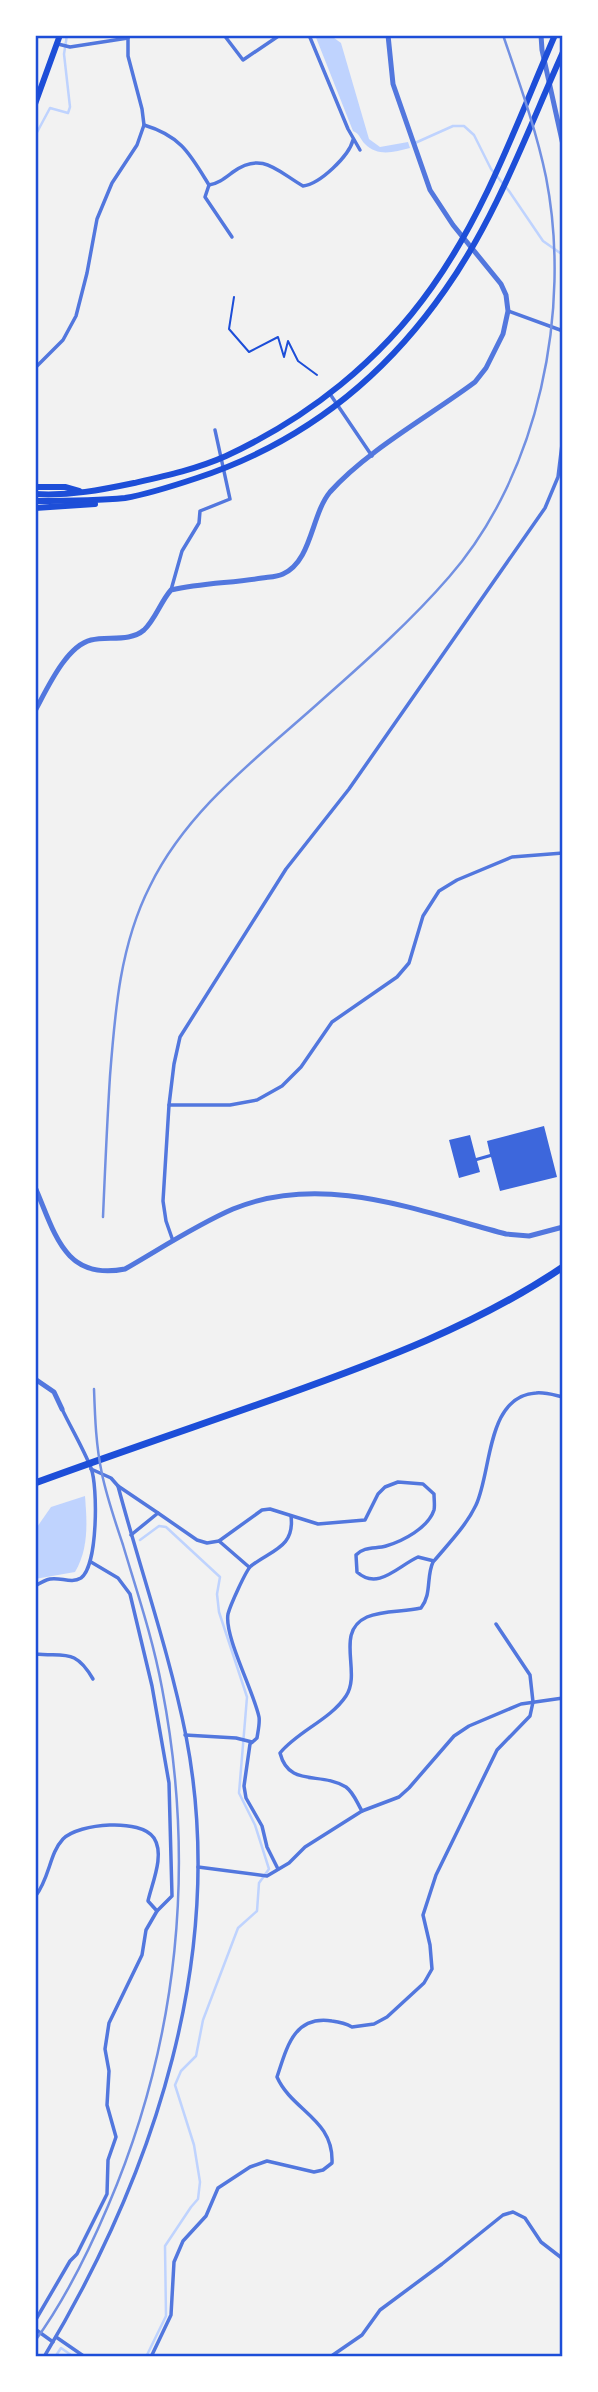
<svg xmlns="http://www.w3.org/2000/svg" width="598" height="2392" viewBox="0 0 598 2392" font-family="'Asap Condensed',sans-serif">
<rect width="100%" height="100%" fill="#f2f2f2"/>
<g fill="#bfd3fe">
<path d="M315 35H330L341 43 369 139 380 147 408 142 410 148C394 152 378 157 365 144 360 139 360 134 353 131Z"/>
<path d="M85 1496C87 1522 89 1548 75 1572L35 1579V1530L51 1507Z"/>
</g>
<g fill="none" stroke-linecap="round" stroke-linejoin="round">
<g stroke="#bfd3fe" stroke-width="2.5">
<path d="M35 136 50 108 68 113 70 107 64 54 67 35"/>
<path d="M415 143 453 126H464L474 135 491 169 509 191 543 241 563 255"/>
<path d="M140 1540 159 1526 166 1527 220 1577 217 1594 219 1612 247 1697 239 1793 255 1825 269 1869 259 1883 257 1911 238 1928 203 2020 196 2056 181 2071 175 2085 194 2145 200 2182 198 2199 191 2207 165 2246 166 2316 146 2357"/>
<path d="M55 2357 61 2348 74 2357"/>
</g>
</g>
<path fill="#3d67dc" d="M544 1126 557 1177 500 1191 491 1157 477 1161 480 1172 459 1178 449 1140 470 1135 476 1158 490 1154 487 1141Z"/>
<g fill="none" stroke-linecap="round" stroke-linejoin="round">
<path stroke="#1d4ed8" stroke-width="2" d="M234 297 229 329 249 352 278 337 284 357 288 341 298 361 317 375"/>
<g stroke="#5277de" stroke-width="3.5">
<path d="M224 35 243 60 280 35"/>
<path d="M309 35 348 129 360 150"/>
<path d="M58 44 70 47 128 38"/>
<path d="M144 125C181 136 190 154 209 185L205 197 232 237"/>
<path d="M209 185C218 184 225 178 233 172 262 151 277 171 303 186 320 184 349 156 353 140"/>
<path d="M508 311 563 331"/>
<path d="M35 368 63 340 76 316 87 273 97 219 112 183 137 145 144 125 142 109 128 56V35"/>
<path d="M330 394 372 456"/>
<path d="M171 590 182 551 199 523 200 511 230 499 215 430"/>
<path d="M169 1105H230L257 1100 282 1086 301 1067 332 1022 397 977 409 963 423 916 439 891 457 880 512 857 563 853"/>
<path d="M173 1241 166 1221 163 1201 169 1105 174 1064 180 1037 286 869 349 789 545 508 558 477 563 436"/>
<path d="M91 1469 111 1478 118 1486 158 1513 197 1540 207 1543 219 1541 262 1510 270 1509 318 1524 365 1520 378 1494 385 1487 398 1482 423 1484 434 1494C434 1499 435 1506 434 1510 428 1528 403 1541 386 1546 376 1549 364 1546 356 1555L357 1572C378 1591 398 1566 418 1557L434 1561C449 1543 466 1526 476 1505 492 1471 486 1396 536 1393 545 1392 554 1395 563 1397"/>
<path d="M131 1535 158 1513"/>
<path d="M219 1541 249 1567"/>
<path d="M35 1586C40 1583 45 1580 50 1579 61 1577 71 1584 81 1578 98 1566 98 1486 91 1468 83 1448 71 1428 62 1409"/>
<path d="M35 1654C65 1657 75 1648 93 1679"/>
<path d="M185 1735 236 1738 252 1742"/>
<path d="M362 1811C357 1803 354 1793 346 1787 320 1771 289 1788 280 1753 298 1731 330 1720 346 1696 362 1672 334 1632 367 1617 383 1610 404 1612 421 1608 432 1594 426 1577 433 1562"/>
<path d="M198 1867 267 1876 289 1863 305 1847 362 1811 399 1797 409 1788 454 1736 469 1726 521 1704 563 1698"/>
<path d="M278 1869 267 1847 262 1826 246 1798 244 1786 250 1744 257 1738C258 1731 260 1723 259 1717 254 1692 224 1636 228 1614 230 1606 246 1570 251 1566 272 1550 295 1547 291 1516"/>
<path d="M35 1897C50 1878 49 1854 63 1839 79 1823 141 1818 154 1838 165 1855 152 1883 148 1901L157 1911"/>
<path d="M35 2321 70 2261 77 2254 107 2194 108 2160 116 2137 107 2105 109 2071 105 2049 109 2023 142 1955 146 1930 157 1911 172 1896 169 1783 152 1686 130 1594 118 1578 91 1562"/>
<path d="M35 2329 53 2342"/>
<path d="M56 2337 85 2357"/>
<path d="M44 2357C155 2172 228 1953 186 1736 169 1651 140 1569 118 1486"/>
<path d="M151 2357 171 2315 174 2262 183 2241 206 2216 218 2188 250 2167 267 2161 314 2172 323 2170 332 2163C334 2119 292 2111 277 2077 287 2047 294 2015 332 2021 340 2022 345 2023 352 2027L374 2024 387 2017 424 1983 432 1969 430 1945 423 1915 436 1875 497 1750 530 1716 533 1702 530 1675 496 1624"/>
<path d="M330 2357 362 2335 380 2310 442 2264 503 2215 513 2212 525 2218 541 2242 563 2259"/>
</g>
<g stroke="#5277de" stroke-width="5">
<path d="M541 35 542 50 563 145"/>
<path d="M35 711C47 689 66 646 91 640 108 636 130 642 144 630 155 620 161 601 171 590 201 583 232 583 262 578 268 577 277 577 283 574 312 561 311 515 330 492 366 451 431 415 475 382L486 368 503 334 508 311 506 295 501 284 453 225 430 190 393 84 388 35"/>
<path d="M35 1187C55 1233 64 1281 125 1269 160 1249 196 1225 233 1209 323 1172 418 1211 506 1234L529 1236 563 1227"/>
<path d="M35 1379 54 1392 62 1409"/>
</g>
<path stroke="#1d4ed8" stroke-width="6" d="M35 104 60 35"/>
<g stroke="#1d4ed8" stroke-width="6">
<path d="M35 487H65L79 491"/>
<path d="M35 494C70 496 101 490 134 483 165 476 197 469 226 456 308 418 380 361 432 287 486 211 518 120 555 35"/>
<path d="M35 501C65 501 95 501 125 498 149 494 173 486 197 478 300 444 383 379 445 290 496 218 527 132 563 52"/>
<path d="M35 508 95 504"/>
</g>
<path stroke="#1d4ed8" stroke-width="7" d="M35 1483C117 1453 200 1425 282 1396 380 1361 477 1325 563 1267"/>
<g stroke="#7290e2" stroke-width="2.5">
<path d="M103 1217C105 1170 107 1123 110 1076 115 1011 120 945 150 886 188 808 260 756 323 699 366 661 411 621 449 577 539 474 572 310 546 177 536 129 519 82 503 35"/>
<path d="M35 2341C65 2300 88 2253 108 2206 179 2040 196 1864 162 1688 153 1639 137 1592 123 1545 115 1521 107 1498 102 1474 96 1446 95 1418 94 1389"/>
</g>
</g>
<rect width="598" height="2392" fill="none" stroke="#ffffff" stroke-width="74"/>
<rect x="37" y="37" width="524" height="2318" fill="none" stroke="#1d4ed8" stroke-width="2.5"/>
</svg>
